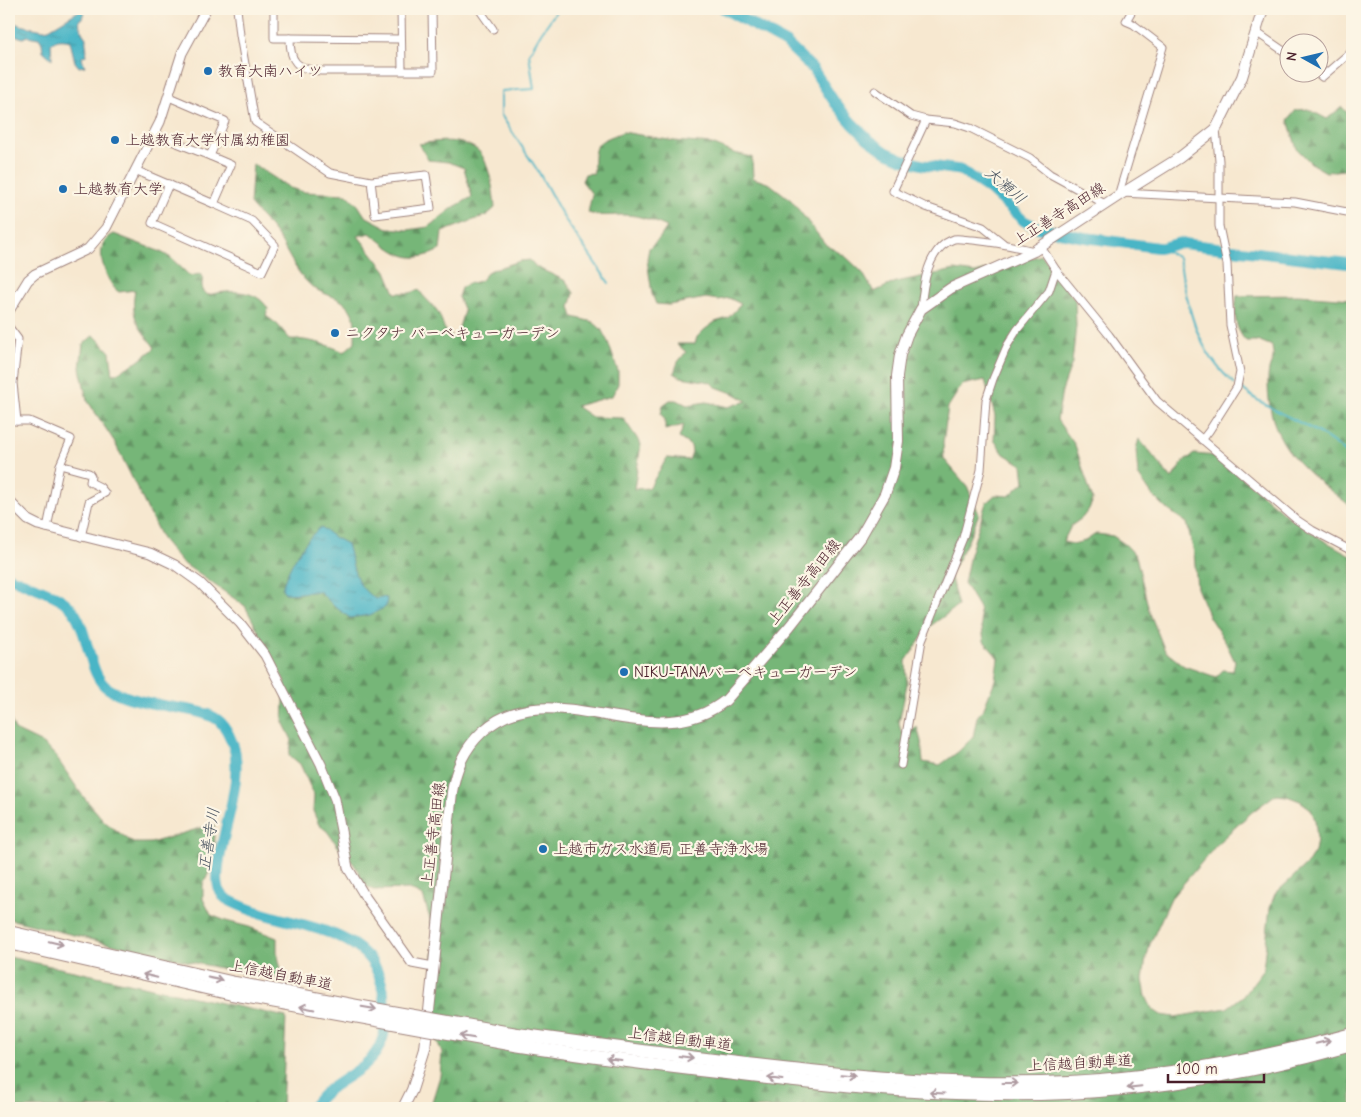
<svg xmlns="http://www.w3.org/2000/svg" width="1361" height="1117" viewBox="0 0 1361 1117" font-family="'Comic Neue','Klee One',sans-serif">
<defs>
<pattern id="forest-firs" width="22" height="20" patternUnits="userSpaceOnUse" patternTransform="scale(1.25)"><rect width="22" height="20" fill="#76b678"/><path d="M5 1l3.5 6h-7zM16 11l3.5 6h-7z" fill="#639363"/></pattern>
<pattern id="water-ripples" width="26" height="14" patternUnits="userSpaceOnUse" patternTransform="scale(1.25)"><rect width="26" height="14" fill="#4ab5c6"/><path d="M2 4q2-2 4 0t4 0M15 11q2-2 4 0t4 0" fill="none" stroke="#4093a1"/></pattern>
</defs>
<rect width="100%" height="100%" fill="#fcf5e5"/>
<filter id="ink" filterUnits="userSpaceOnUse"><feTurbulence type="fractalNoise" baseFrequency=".02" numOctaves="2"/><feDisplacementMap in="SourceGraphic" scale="10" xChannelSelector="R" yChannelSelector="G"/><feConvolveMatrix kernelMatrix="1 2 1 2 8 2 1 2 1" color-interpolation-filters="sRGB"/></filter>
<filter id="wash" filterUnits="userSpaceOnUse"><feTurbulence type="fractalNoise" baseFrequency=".0096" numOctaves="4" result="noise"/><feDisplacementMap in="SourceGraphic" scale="20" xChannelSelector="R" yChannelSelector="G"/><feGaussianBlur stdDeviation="1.12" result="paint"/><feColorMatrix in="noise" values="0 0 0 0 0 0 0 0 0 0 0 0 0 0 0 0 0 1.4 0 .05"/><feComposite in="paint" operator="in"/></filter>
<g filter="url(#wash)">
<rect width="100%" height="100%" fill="#f7e8d0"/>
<g fill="url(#forest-firs)" stroke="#606a52" fill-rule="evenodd">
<path d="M1342 107 1352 118V169L1326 172 1312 164 1297 149 1288 120 1296 110 1308 109 1327 119Z"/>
<path d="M623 132 674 141 712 144 734 153 752 157 753 178 770 184 791 200 826 245 845 256 862 272 874 292 896 282 955 270 975 273 1042 255 1075 300 1076 326 1072 363 1062 391 1057 420 1075 445 1093 500 1089 509 1082 518 1071 526 1063 542 1073 544 1085 541 1096 534 1113 536 1126 545 1136 556 1149 611 1165 651 1184 666 1216 677 1223 670 1233 671 1235 662 1226 643 1209 617 1197 588 1194 553 1187 523 1164 507 1153 496 1138 475 1136 449 1139 439 1172 479 1182 463 1194 454 1217 456 1285 514 1323 540 1352 556V1108H430L440 1076 442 1052 431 1028 434 932 423 896 409 889 374 890 362 884 359 872 353 863 339 848 327 831 319 825 313 811 314 795 300 764 289 755 292 740 283 722 285 682 245 606 180 561 162 539 114 441 87 400 80 368 83 344 94 335 110 352 113 375 137 362 155 348C151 342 147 338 143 332 133 319 132 305 135 290L119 292C109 286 99 261 102 249 103 241 108 237 114 234L161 252 171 258 190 276 200 274 203 278 202 283V291L208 295C228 290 257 288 268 309L266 316 277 324 290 339C308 339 327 344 344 352L355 342C355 330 357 319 349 308 340 295 322 296 310 285 296 272 288 253 278 237 270 226 259 215 250 204L253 164 290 188 304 192 347 194 358 205 365 216 388 228 408 230 428 227 454 207 472 197 464 168 448 162 428 160 419 144C438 141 459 138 476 149 489 157 494 194 495 208L487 215 442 232 440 250C408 266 396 253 370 233L358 236 386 271 395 293H410L419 290C424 298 430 302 436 309 444 320 441 333 456 338L464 311 458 297 461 288 467 284 480 281 489 271 520 261 530 260 536 267 566 281 574 293 570 307 573 317 593 322 601 329 608 342 618 371V384L612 396 576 406 592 417 623 418 641 444 634 489 649 488 667 458 689 460 692 452 691 446 679 438 684 425 665 430V420L661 414 663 405 670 400H677L687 405 707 402 728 407 747 401 735 394 716 387 710 382 681 377 674 373 678 362 686 352 677 344H695L697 337 704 330 715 322 728 318 741 304 729 298 718 300 706 298 669 305 656 304 652 294 647 259 649 248 659 239 667 227C653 221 640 215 624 215 611 215 602 217 588 213L592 194 582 181 585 174 594 173C593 142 595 143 623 132ZM985 380 995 416 994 440 1004 454 1022 465 1024 482 1009 496 995 495 986 503 970 554 964 583 979 608 984 641 998 658 995 680 984 708 977 717 973 737 958 752 940 765 923 762 921 741 917 727 901 732 899 723 907 684 906 661 929 627 958 606 950 574 968 541 979 514 967 486 944 459 943 443 948 407 962 385ZM1275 795 1287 796 1300 801 1311 809 1315 820 1317 839 1315 852 1307 864 1275 894 1270 907 1263 970 1243 996 1227 1008 1175 1017 1161 1015 1152 1009 1146 996 1143 980 1145 964 1150 944 1171 898 1220 841 1252 812Z"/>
<path d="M1298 295 1352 299V507C1306 472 1268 447 1268 383 1268 378 1268 370 1271 364 1272 361 1273 361 1273 358 1274 354 1272 350 1272 346L1260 341H1246C1234 328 1234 313 1237 296Z"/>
<path d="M9 716 15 730 40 742 54 754 82 795 105 822 133 843H151L214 824 215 846 211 868 203 885V899L211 915 226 921 249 927 277 938V952L283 978H268L138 951 9 919Z"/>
<path d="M9 957 286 1017 282 1108H9Z"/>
</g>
<g fill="url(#water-ripples)" stroke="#4a6a78">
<path d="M82 9H85L82 18 80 19C78 26 82 33 86 38 85 44 88 48 86 55L82 57 83 62 85 66 79 67 75 62 70 41C63 39 56 39 51 44L52 59 43 51 42 43 39 38 27 36 23 38 17 36 9 39V21L20 25 43 30 49 29Z"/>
<path d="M321 527 334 537 347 544C354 566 354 587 376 599L381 597 387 598 386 607 370 615 350 618 334 606 320 592C308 591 297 595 285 593L282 589C287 569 305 539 321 527Z"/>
</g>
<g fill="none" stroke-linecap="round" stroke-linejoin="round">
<g stroke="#4ab5c6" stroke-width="2">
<path d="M558 9 541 33 529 54 534 89 501 91V115L538 171 564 218 609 283"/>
<path d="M1161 248 1179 258C1188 306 1195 351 1235 384"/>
<path d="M1239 386C1246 392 1253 398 1261 402 1292 421 1326 431 1352 459"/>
</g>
<g stroke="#4ab5c6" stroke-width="11">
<path d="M724 9 786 43 813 69 835 103 852 123 868 139 886 152 902 159 923 165 960 170 989 189 1024 221 1039 228 1082 237 1161 248 1179 243 1352 264"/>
<path d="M9 577C27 585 57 593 70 607 90 628 87 677 109 689 129 701 161 705 184 709 195 711 209 713 218 720 226 726 233 742 235 752 237 766 236 782 233 796 230 817 211 875 220 891 224 900 231 901 239 905 292 930 382 923 384 1002 385 1020 387 1033 378 1049 368 1068 341 1079 325 1093 320 1097 316 1103 312 1108"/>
</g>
</g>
</g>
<g filter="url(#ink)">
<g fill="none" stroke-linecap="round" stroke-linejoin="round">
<g stroke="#a0847e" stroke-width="9">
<g id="minor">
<path d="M237 9 240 35 255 122 330 173 371 181 426 175 431 208 375 215 371 181"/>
<path d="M274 9V38H290C290 62 296 69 321 71H433L432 9"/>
<path d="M401 9 402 70"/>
<path d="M479 9 493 29"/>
<path d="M1256 32 1288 54"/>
<path d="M290 38 401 39"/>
<path d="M1316 72 1322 77 1352 51"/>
<path d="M875 91 911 116 926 120 955 123 970 128 1030 158 1050 174 1105 204"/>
<path d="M926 120 893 191 926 207 983 227 1003 243"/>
<path d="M154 134 210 156"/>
<path d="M135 170 214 204"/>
<path d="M169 184 152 223 262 272 275 245 252 221 214 204 231 165 210 156 225 121 169 97"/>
<path d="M1122 193 1295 202 1352 213"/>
<path d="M1118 196 1163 47 1133 24 1126 21 1133 9"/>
<path d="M1041 247 1056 270 1109 335 1157 401 1297 520 1312 530 1352 551"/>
<path d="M921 309C923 286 927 248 954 239 959 238 967 240 973 240 994 242 1014 246 1034 251"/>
<path d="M9 327 18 339 13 383 17 421"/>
<path d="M9 421H29L71 439 60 465 47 528"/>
<path d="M1202 440 1209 431 1237 387 1240 372 1230 325 1227 264 1219 226V161L1216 129"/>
<path d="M60 465 89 473 91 476 90 482 100 487 105 493 89 502 81 537"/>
<path d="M901 765 922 640 963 538 981 470 986 400 993 379 1007 346 1017 330 1049 291 1056 270"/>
</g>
</g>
<g stroke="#a0847e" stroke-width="11">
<g id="tertiary">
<path d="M9 311 28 280 35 274 88 249 106 228 160 122 182 53 206 9"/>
<path d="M9 501 28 520 38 525 150 553 175 565 200 583 240 623 265 655 321 764 335 799 348 868 366 898 412 963 433 967"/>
</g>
</g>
<g stroke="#a0847e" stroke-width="12">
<path id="secondary" d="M403 1108 412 1090 425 1049 452 792C456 768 464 749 482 732 551 668 652 760 726 700L790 626 861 536 885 494 894 468 898 441 897 376 900 355 907 335 921 309 951 288 1034 251 1118 196 1179 158 1216 129 1242 77 1263 9"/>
</g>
<g stroke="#a0847e" stroke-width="14">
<g id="motorway">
<path d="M9 932 235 983"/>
<path d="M9 943 232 994"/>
<path d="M517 1034C597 1045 676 1056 756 1065 860 1077 964 1087 1069 1082 1165 1077 1260 1059 1352 1034"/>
<path d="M515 1045C585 1056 655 1065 726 1073 839 1087 954 1098 1068 1093 1164 1088 1260 1071 1352 1045"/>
</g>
</g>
<use href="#minor" stroke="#fff" stroke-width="7"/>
<use href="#tertiary" stroke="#fff" stroke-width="9"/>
<use href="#secondary" stroke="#fff" stroke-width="10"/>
<use href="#motorway" stroke="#fff" stroke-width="12"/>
<g stroke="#a0847e" stroke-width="14" stroke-linecap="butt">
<g id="motorway-bridge">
<path d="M235 983 357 1006 517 1034"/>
<path d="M232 994 515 1045"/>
</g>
</g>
<use href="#motorway-bridge" stroke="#fff" stroke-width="12"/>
</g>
<defs><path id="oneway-shaft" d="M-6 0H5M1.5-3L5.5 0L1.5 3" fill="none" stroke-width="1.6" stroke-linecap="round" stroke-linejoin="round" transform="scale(1.25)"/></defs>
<g stroke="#ae9aa0">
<use href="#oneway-shaft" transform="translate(56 943) rotate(13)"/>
<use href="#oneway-shaft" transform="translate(150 976) rotate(-167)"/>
<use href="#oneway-shaft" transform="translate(215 979) rotate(12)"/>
<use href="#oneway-shaft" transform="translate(307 1008) rotate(-169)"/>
<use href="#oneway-shaft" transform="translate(369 1008) rotate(10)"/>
<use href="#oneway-shaft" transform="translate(467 1037) rotate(-170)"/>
<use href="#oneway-shaft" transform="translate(1323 1042) rotate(-14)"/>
<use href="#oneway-shaft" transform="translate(686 1057) rotate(7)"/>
<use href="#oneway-shaft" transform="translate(614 1060) rotate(-173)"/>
<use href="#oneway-shaft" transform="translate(848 1075) rotate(5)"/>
<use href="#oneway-shaft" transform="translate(775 1079) rotate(-173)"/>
<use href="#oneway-shaft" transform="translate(1010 1083)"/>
<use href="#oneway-shaft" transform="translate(1134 1087) rotate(174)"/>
<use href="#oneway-shaft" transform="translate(937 1093) rotate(-177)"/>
</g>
</g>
<g fill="#1f6fb2" stroke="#fcf5e5" stroke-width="2">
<circle cx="208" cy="71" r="5"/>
<circle cx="115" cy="140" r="5"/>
<circle cx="63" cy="189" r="5"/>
<circle cx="335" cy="333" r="5"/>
<circle cx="624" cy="672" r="5"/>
<circle cx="543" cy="849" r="5"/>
</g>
<g text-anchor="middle" stroke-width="4.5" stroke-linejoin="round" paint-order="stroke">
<g font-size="15" fill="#4a1f2b" stroke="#fcf5e5" text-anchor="start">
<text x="218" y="76">教育大南ハイツ</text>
<text x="125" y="145">上越教育大学付属幼稚園</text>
<text x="73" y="194">上越教育大学</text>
<text x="345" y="338">ニクタナ バーベキューガーデン</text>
<text x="634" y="677">NIKU-TANAバーベキューガーデン</text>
<text x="553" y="854">上越市ガス水道局 正善寺浄水場</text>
</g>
<g font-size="15" fill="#4a1f2b" stroke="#fcf5e5">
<text transform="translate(1059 214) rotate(-32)" y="5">上正善寺高田線</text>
<text transform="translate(804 582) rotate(-51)" y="5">上正善寺高田線</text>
<text transform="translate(433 834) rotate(-83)" y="5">上正善寺高田線</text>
<text transform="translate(281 975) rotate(11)" y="5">上信越自動車道</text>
<text transform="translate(680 1039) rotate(7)" y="5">上信越自動車道</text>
<text transform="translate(1080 1063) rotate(-3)" y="5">上信越自動車道</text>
</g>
<g font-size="16" font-style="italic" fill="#4a5461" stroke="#fcf5e5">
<text transform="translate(1006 185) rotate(41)" y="6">大瀬川</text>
<text transform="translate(208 839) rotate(-81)" y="6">正善寺川</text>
</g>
</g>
<rect width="1361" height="1117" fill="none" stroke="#fcf5e5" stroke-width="30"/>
<g transform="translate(1304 58) rotate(278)"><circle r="24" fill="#fcf5e5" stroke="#b59f9b"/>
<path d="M0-4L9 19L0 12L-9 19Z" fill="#1f6fb2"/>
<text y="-8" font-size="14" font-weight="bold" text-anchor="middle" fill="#4a1f2b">N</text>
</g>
<path d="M1168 1074v8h96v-8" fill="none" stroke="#4a1f2b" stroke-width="2.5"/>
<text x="1176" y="1074" font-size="15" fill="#4a1f2b" stroke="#fcf5e5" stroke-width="4" paint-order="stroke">100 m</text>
</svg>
